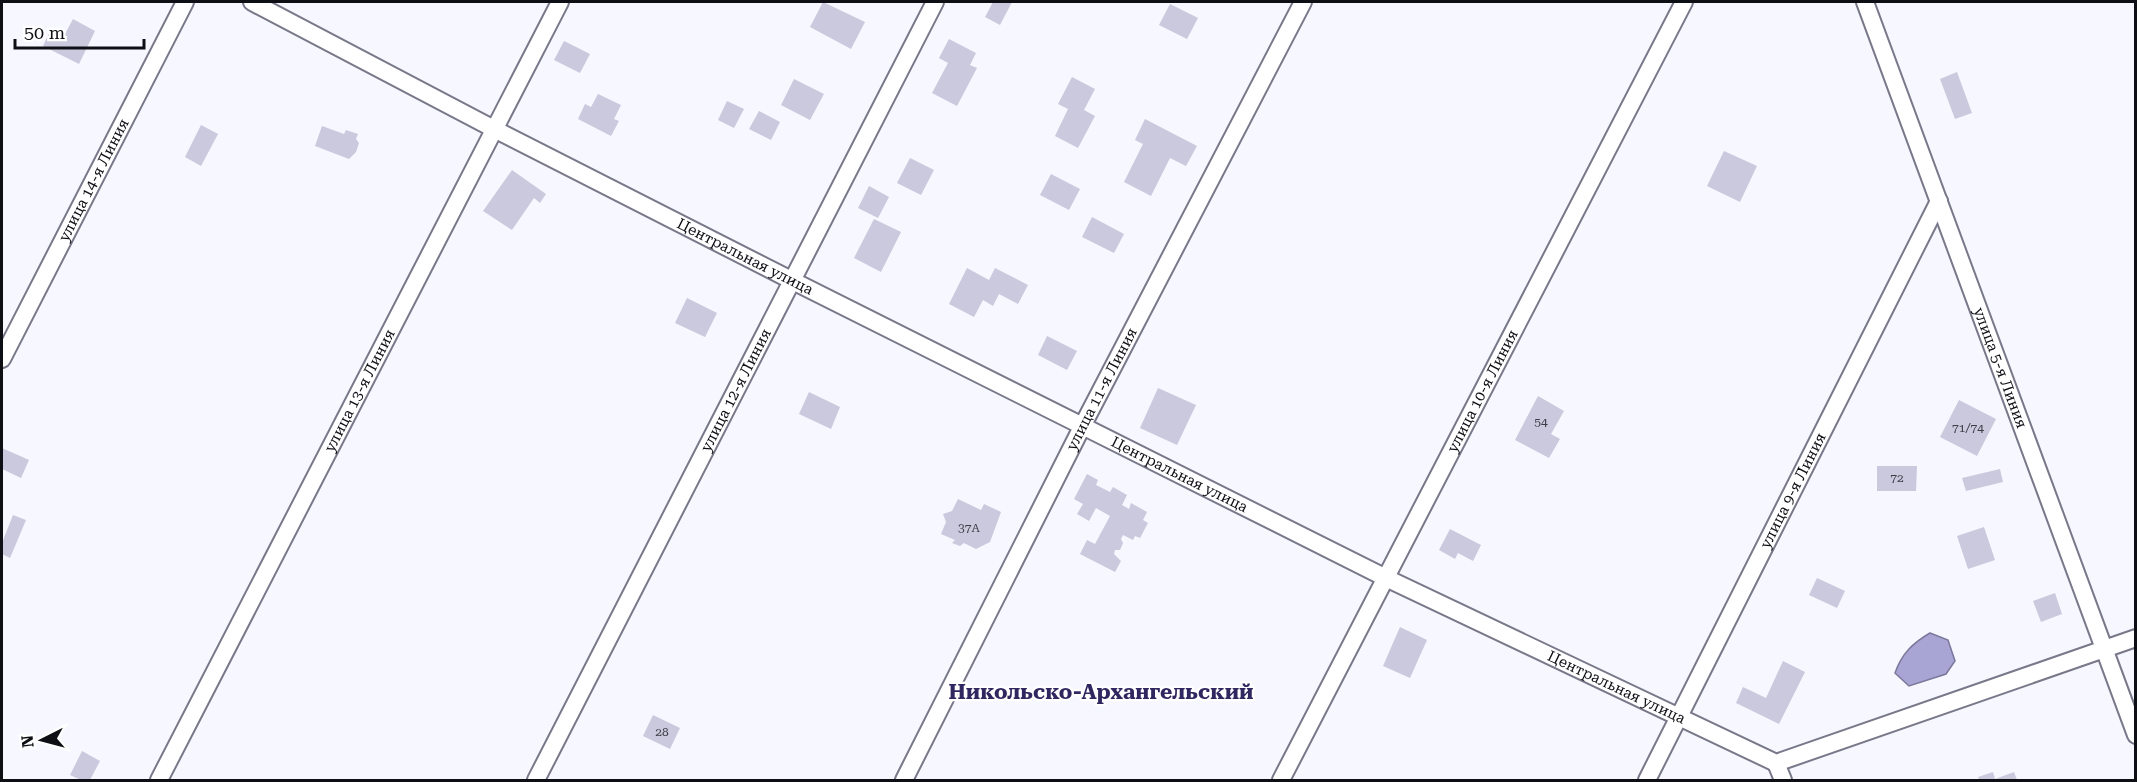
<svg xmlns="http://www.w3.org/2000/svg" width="2137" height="782" viewBox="0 0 2137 782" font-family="'Roboto Serif',serif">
<rect width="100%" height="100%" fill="#f7f7ff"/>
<path fill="#a8a5d4" stroke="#7a789b" stroke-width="1.5" d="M1930 633 1948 640 1955 661 1946 674 1909 686 1895 673C1902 653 1913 643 1930 633Z"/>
<g fill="#cac9dd">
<path d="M823 2 865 22 851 49 810 27Z"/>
<path d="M993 2H1012L1000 25 985 17Z"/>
<path d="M1170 4 1198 18 1187 39 1159 25Z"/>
<path d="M73 19 95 31 79 64 43 46 51 29 64 36Z"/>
<path d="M949 39 976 53 970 65 977 68 957 106 932 93 948 63 939 58Z"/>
<path d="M564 41 590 54 580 73 554 60Z"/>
<path d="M1957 72 1972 113 1955 119 1940 79Z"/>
<path d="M1072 77 1095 89 1084 110 1095 116 1078 148 1055 136 1068 109 1058 104Z"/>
<path d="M794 79 824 94 810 120 781 105Z"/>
<path d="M598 94 621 105 614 119 619 121 611 136 578 119 585 104 591 107Z"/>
<path d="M727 101 744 109 734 128 718 120Z"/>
<path d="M759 111 780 122 771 140 749 129Z"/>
<path d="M1145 119 1197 146 1186 166 1170 158 1151 196 1124 182 1143 144 1135 140Z"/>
<path d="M201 125 218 134 201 166 185 157Z"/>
<path d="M322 126 344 134 346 130 358 134 356 139 359 143 356 152 349 159 315 146Z"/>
<path d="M1724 151 1757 166 1740 202 1707 186Z"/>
<path d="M910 158 934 170 921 195 897 183Z"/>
<path d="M512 170 546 194 540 203 534 198 512 230 483 211Z"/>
<path d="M1051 174 1080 189 1069 210 1040 195Z"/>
<path d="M869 186 889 197 878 218 858 208Z"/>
<path d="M1092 217 1124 234 1114 253 1082 237Z"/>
<path d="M874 219 901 232 881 272 854 258Z"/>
<path d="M967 268 989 280 995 268 1028 285 1018 304 999 294 993 306 983 300 974 317 949 304Z"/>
<path d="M687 298 717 313 705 337 675 323Z"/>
<path d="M1047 336 1077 351 1067 370 1038 355Z"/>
<path d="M1158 388 1196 405 1177 445 1140 428Z"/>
<path d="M809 392 840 407 831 429 799 414Z"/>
<path d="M1538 396 1564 411 1551 434 1560 439 1549 458 1515 440Z"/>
<path d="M1959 400 1996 419 1977 456 1940 437Z"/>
<path d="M2 448 29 460 21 478 2 469Z"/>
<path d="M1877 466H1917L1916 491H1877Z"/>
<path d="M2000 469 2003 482 1966 491 1962 478Z"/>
<path d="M1087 474 1098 480 1096 485 1110 492 1113 487 1127 495 1122 505 1129 509 1131 503 1147 512 1143 520 1148 523 1140 538 1135 536 1133 540 1123 535 1121 539 1123 543 1120 550H1115L1114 554 1121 561 1115 572 1080 554 1087 540 1095 544 1110 516 1096 508 1089 521 1077 514 1083 504 1074 499Z"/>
<path d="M958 499 981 510 984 504 1001 512 990 542 976 549 964 543 960 546 952 543 955 540 941 534 946 522 943 514 952 511Z"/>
<path d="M13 515 26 520 10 558 2 554V543Z"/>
<path d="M1984 527 1995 560 1968 569 1957 536Z"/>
<path d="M1450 529 1481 545 1473 561 1458 553 1455 559 1439 550Z"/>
<path d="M1817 578 1845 591 1837 608 1809 595Z"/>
<path d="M2055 593 2062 614 2041 622 2033 601Z"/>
<path d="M1400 627 1427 640 1410 678 1383 666Z"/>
<path d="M1783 661 1805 672 1779 724 1736 703 1743 687 1766 698Z"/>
<path d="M653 715 680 728 670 749 643 736Z"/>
<path d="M82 751 100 761 90 780H81L70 775Z"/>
<path d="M1993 772 1995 779 2014 772 2017 780H1979L1978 777Z"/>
</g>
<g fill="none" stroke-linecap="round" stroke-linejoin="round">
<g stroke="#79788a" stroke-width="20">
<g id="street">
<path id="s1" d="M252 2 494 129 793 281 1386 578 1776 763 2136 638"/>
<path id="s2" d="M1865 2 2136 735"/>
<path id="s3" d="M2 359 185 2"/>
<path d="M1776 763 1783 780"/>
<path id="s4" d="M159 780 560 2"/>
<path id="s5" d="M536 780 935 2"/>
<path id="s6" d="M904 780 1086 419 1303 2"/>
<path id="s7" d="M1281 780 1684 2"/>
<path id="s8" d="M1647 780 1939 201"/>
</g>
</g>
<use href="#street" stroke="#fff" stroke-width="16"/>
</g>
<g text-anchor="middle" stroke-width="4.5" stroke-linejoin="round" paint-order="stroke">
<g font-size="12" fill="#3d3d47">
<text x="1541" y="426">54</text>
<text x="1968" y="432">71/74</text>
<text x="1897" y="482">72</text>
<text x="969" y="532">37А</text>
<text x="662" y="736">28</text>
</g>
<g font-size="15" fill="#0e0e15" stroke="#fff">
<text dy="5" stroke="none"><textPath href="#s3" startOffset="201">улица 14-я Линия</textPath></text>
<text dy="5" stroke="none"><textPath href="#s1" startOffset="555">Центральная улица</textPath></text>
<text dy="5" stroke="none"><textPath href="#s2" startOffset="390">улица 5-я Линия</textPath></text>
<text dy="5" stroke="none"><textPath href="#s6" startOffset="438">улица 11-я Линия</textPath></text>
<text dy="5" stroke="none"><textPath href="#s4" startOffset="438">улица 13-я Линия</textPath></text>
<text dy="5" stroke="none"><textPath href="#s5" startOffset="438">улица 12-я Линия</textPath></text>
<text dy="5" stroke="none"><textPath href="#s7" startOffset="438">улица 10-я Линия</textPath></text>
<text dy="5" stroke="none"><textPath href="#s1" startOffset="1041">Центральная улица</textPath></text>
<text dy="5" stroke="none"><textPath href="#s8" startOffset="324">улица 9-я Линия</textPath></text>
<text dy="5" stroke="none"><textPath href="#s1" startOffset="1527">Центральная улица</textPath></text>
</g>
<g font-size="21" font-weight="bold" fill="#302660" stroke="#fff">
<text x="1101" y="699">Никольско-Архангельский</text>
</g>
</g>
<rect width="2137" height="782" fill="none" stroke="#0e0e15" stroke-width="6"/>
<g transform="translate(42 740) rotate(264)" stroke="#ffffff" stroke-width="4.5" paint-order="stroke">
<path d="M0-4.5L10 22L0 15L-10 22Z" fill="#0e0e15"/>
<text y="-9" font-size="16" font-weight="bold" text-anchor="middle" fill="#0e0e15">N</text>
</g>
<path d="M15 39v9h129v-9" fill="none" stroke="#0e0e15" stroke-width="3"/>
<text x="24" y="39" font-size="18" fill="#0e0e15" stroke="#ffffff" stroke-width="4.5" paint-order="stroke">50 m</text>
</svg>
